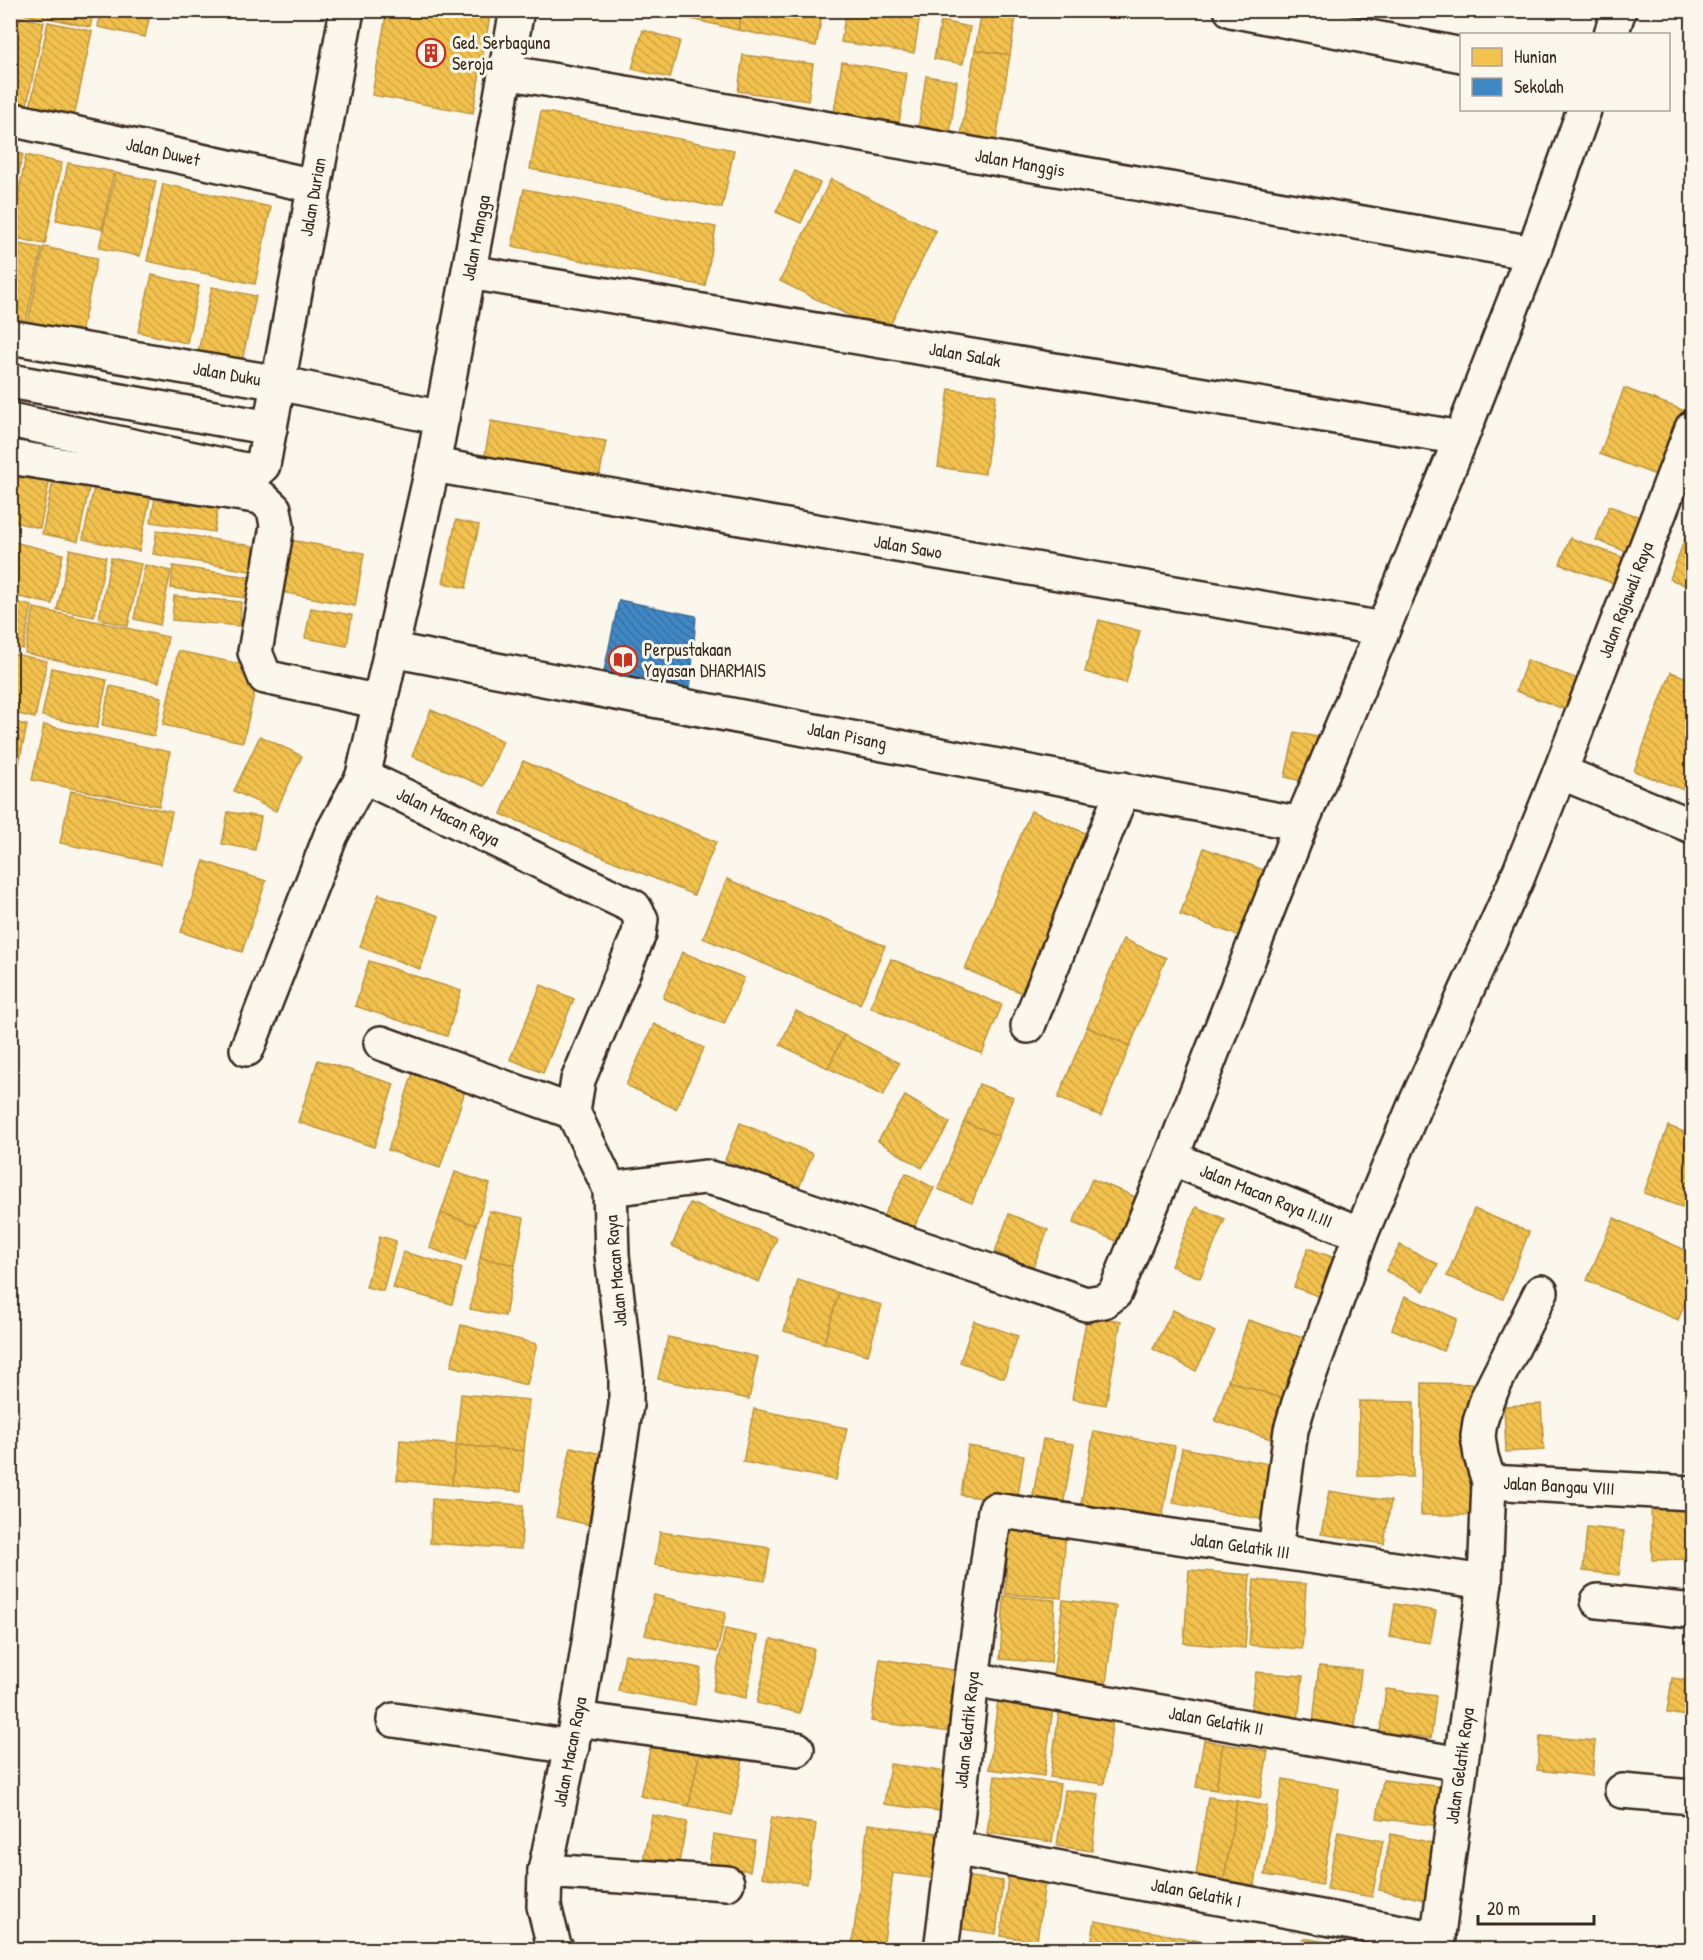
<svg xmlns="http://www.w3.org/2000/svg" width="1703" height="1960" viewBox="0 0 1703 1960" font-family="'Patrick Hand',sans-serif">
<defs>
<pattern id="homes-back-hatch" width="6" height="6" patternUnits="userSpaceOnUse" patternTransform="scale(1.5)"><rect width="6" height="6" fill="#f2c14e"/><path d="M-1 5l2 2M0 0l6 6M5-1l2 2" fill="none" stroke="#d0a644"/></pattern>
<pattern id="schools-back-hatch" width="6" height="6" patternUnits="userSpaceOnUse" patternTransform="scale(1.5)"><rect width="6" height="6" fill="#3f88c5"/><path d="M-1 5l2 2M0 0l6 6M5-1l2 2" fill="none" stroke="#366f9f"/></pattern>
</defs>
<rect width="100%" height="100%" fill="#fbf7ec"/>
<filter id="ink" filterUnits="userSpaceOnUse"><feTurbulence type="fractalNoise" baseFrequency=".0167" numOctaves="2"/><feDisplacementMap in="SourceGraphic" scale="12" xChannelSelector="R" yChannelSelector="G"/><feConvolveMatrix kernelMatrix="1 2 1 2 8 2 1 2 1" color-interpolation-filters="sRGB"/></filter>
<g filter="url(#ink)">
<g fill="url(#homes-back-hatch)" stroke="#bb9440" stroke-width="1.5">
<path d="M15 10H46L44 19 14 12Z"/>
<path d="M49 10H94L90 27 48 18Z"/>
<path d="M101 10H151L145 37 98 27Z"/>
<path d="M387 10H491L473 113 372 95Z"/>
<path d="M654 10H742L738 30Z"/>
<path d="M742 10H823L816 46 738 30Z"/>
<path d="M846 10H921L914 53 841 42Z"/>
<path d="M982 10H1017L1010 55 975 50Z"/>
<path d="M10 15 44 22 26 109 10 106Z"/>
<path d="M941 21 970 27 963 64 934 59Z"/>
<path d="M48 22 92 31 74 117 30 108Z"/>
<path d="M643 30 680 41 670 78 632 69Z"/>
<path d="M975 50 1010 55 994 153 959 147Z"/>
<path d="M743 55 813 64 808 101 738 91Z"/>
<path d="M842 62 907 73 899 123 834 112Z"/>
<path d="M926 76 957 81 949 140 917 136Z"/>
<path d="M541 111 734 150 722 208 530 169Z"/>
<path d="M10 151 23 154 10 212Z"/>
<path d="M26 155 62 163 45 244 10 237Z"/>
<path d="M68 163 114 172 102 229 56 220Z"/>
<path d="M795 171 820 183 801 223 776 212Z"/>
<path d="M116 173 156 181 140 256 99 248Z"/>
<path d="M831 179 936 231 886 334 780 281Z"/>
<path d="M163 184 271 207 255 284 147 261Z"/>
<path d="M524 189 716 227 705 286 512 246Z"/>
<path d="M13 243 42 248 25 326 10 324V255Z"/>
<path d="M44 247 97 258 80 338 27 327Z"/>
<path d="M152 275 199 286 187 343 138 332Z"/>
<path d="M212 287 256 296 242 361 198 352Z"/>
<path d="M1624 388 1688 412 1664 478 1600 454Z"/>
<path d="M949 389 996 395 985 474 938 467Z"/>
<path d="M491 421 606 441 597 489 482 471Z"/>
<path d="M10 465 51 473 40 528 10 521Z"/>
<path d="M54 476 90 484 78 541 42 534Z"/>
<path d="M95 482 151 494 139 551 83 539Z"/>
<path d="M156 492 219 503 214 532 151 522Z"/>
<path d="M1609 506 1651 521 1638 556 1596 540Z"/>
<path d="M456 520 479 525 466 588 443 583Z"/>
<path d="M157 530 264 548 261 573 153 554Z"/>
<path d="M1688 530 1692 532V588L1670 579Z"/>
<path d="M1570 538 1627 559 1618 585 1560 564Z"/>
<path d="M290 540 364 553 355 606 281 592Z"/>
<path d="M10 541 63 554 52 604 10 595Z"/>
<path d="M70 549 106 557 94 617 57 610Z"/>
<path d="M111 558 141 564 128 626 99 619Z"/>
<path d="M145 565 171 571 160 625 134 619Z"/>
<path d="M173 566 256 578 253 599 171 588Z"/>
<path d="M174 596 241 602 240 626 172 620Z"/>
<path d="M10 601 32 606 23 649 10 646Z"/>
<path d="M34 608 168 637 159 682 25 653Z"/>
<path d="M311 608 352 615 347 646 305 638Z"/>
<path d="M1099 620 1140 631 1126 683 1085 672Z"/>
<path d="M178 651 260 668 243 742 163 725Z"/>
<path d="M10 653 47 661 35 718 10 712Z"/>
<path d="M1527 660 1583 681 1572 712 1516 691Z"/>
<path d="M52 668 107 680 97 728 42 716Z"/>
<path d="M1671 672 1692 680V793L1634 771Z"/>
<path d="M110 686 162 697 154 736 102 725Z"/>
<path d="M431 710 503 741 484 786 412 756Z"/>
<path d="M10 721 27 725 19 764 10 762Z"/>
<path d="M44 725 170 752 159 806 32 780Z"/>
<path d="M1295 732 1326 739 1315 784 1285 777Z"/>
<path d="M260 736 302 756 276 811 234 791Z"/>
<path d="M523 761 716 842 694 895 501 814Z"/>
<path d="M71 791 172 812 161 864 60 843Z"/>
<path d="M1031 811 1088 834 1022 993 965 969Z"/>
<path d="M228 812 261 817 255 850 222 844Z"/>
<path d="M1204 848 1277 875 1254 941 1180 915Z"/>
<path d="M204 861 266 881 242 952 181 932Z"/>
<path d="M727 879 885 946 860 1004 703 938Z"/>
<path d="M379 894 439 916 420 969 360 947Z"/>
<path d="M1123 939 1166 958 1130 1046 1087 1027Z"/>
<path d="M682 952 744 978 724 1024 663 998Z"/>
<path d="M891 959 1002 1005 982 1054 870 1007Z"/>
<path d="M369 961 461 991 447 1036 355 1006Z"/>
<path d="M541 985 574 999 543 1073 510 1059Z"/>
<path d="M796 1011 844 1035 828 1068 780 1045Z"/>
<path d="M654 1024 704 1048 676 1109 626 1085Z"/>
<path d="M1087 1027 1130 1046 1101 1116 1058 1098Z"/>
<path d="M844 1035 899 1063 883 1096 828 1068Z"/>
<path d="M318 1060 394 1084 374 1147 298 1122Z"/>
<path d="M414 1070 466 1088 440 1168 388 1150Z"/>
<path d="M979 1084 1013 1097 999 1136 964 1122Z"/>
<path d="M905 1096 950 1123 922 1168 878 1141Z"/>
<path d="M964 1122 999 1136 972 1203 938 1189Z"/>
<path d="M740 1123 813 1154 798 1190 725 1160Z"/>
<path d="M1668 1126 1692 1135V1211L1644 1193Z"/>
<path d="M455 1172 490 1184 476 1225 441 1213Z"/>
<path d="M906 1173 934 1188 910 1235 881 1220Z"/>
<path d="M1092 1179 1143 1200 1124 1244 1073 1223Z"/>
<path d="M690 1203 777 1238 759 1282 672 1246Z"/>
<path d="M1196 1207 1225 1219 1200 1278 1171 1266Z"/>
<path d="M1474 1209 1529 1232 1503 1299 1447 1276Z"/>
<path d="M489 1211 524 1218 515 1265 480 1258Z"/>
<path d="M441 1213 476 1225 465 1261 430 1248Z"/>
<path d="M1009 1214 1048 1230 1033 1267 995 1252Z"/>
<path d="M1614 1218 1692 1253V1287L1678 1320 1587 1280Z"/>
<path d="M380 1236 396 1241 383 1291 366 1287Z"/>
<path d="M1400 1245 1438 1264 1424 1291 1386 1271Z"/>
<path d="M1308 1248 1345 1262 1331 1301 1294 1287Z"/>
<path d="M403 1252 462 1268 452 1304 393 1288Z"/>
<path d="M480 1258 515 1265 505 1316 470 1309Z"/>
<path d="M798 1280 839 1293 824 1343 784 1331Z"/>
<path d="M839 1293 882 1305 868 1355 824 1343Z"/>
<path d="M1405 1296 1457 1319 1443 1351 1392 1329Z"/>
<path d="M1173 1310 1215 1332 1196 1371 1153 1349Z"/>
<path d="M1087 1316 1121 1321 1106 1405 1072 1399Z"/>
<path d="M1248 1320 1306 1339 1287 1400 1228 1381Z"/>
<path d="M974 1321 1018 1336 1004 1378 960 1362Z"/>
<path d="M461 1325 537 1344 527 1385 451 1366Z"/>
<path d="M668 1337 758 1357 749 1399 658 1379Z"/>
<path d="M1228 1381 1287 1400 1274 1440 1215 1421Z"/>
<path d="M1422 1383 1477 1384 1476 1515H1421Z"/>
<path d="M461 1394 529 1400 524 1451 456 1445Z"/>
<path d="M1359 1401 1414 1402 1413 1477 1358 1476Z"/>
<path d="M1541 1404 1544 1450 1506 1452 1504 1406Z"/>
<path d="M754 1409 847 1428 836 1480 743 1462Z"/>
<path d="M1094 1431 1175 1446 1160 1531 1079 1516Z"/>
<path d="M1043 1439 1074 1444 1062 1512 1031 1507Z"/>
<path d="M400 1440 456 1445 452 1485 397 1480Z"/>
<path d="M456 1445 524 1451 521 1491 452 1485Z"/>
<path d="M968 1446 1024 1455 1017 1503 961 1495Z"/>
<path d="M571 1447 610 1456 594 1526 556 1517Z"/>
<path d="M1182 1448 1275 1465 1265 1520 1173 1503Z"/>
<path d="M1329 1491 1391 1501 1384 1544 1321 1534Z"/>
<path d="M432 1499 523 1505 521 1549 430 1543Z"/>
<path d="M1651 1501H1692V1559L1652 1560Z"/>
<path d="M1587 1527 1624 1531 1619 1575 1583 1571Z"/>
<path d="M1009 1528 1066 1532 1061 1598 1005 1594Z"/>
<path d="M660 1532 770 1548 765 1581 655 1565Z"/>
<path d="M1189 1570 1250 1575 1245 1648 1184 1643Z"/>
<path d="M1254 1580 1306 1584 1302 1649 1249 1645Z"/>
<path d="M654 1595 726 1612 717 1652 645 1635Z"/>
<path d="M1004 1596 1055 1600 1051 1663 1000 1659Z"/>
<path d="M1063 1600 1116 1606 1106 1683 1053 1677Z"/>
<path d="M1395 1604 1436 1611 1430 1643 1390 1637Z"/>
<path d="M725 1629 758 1636 746 1698 713 1691Z"/>
<path d="M771 1639 814 1649 800 1713 757 1703Z"/>
<path d="M625 1654 701 1668 695 1705 618 1691Z"/>
<path d="M880 1659 959 1671 950 1732 871 1721Z"/>
<path d="M1319 1666 1361 1670 1355 1727 1313 1723Z"/>
<path d="M1256 1672 1303 1676 1298 1721 1250 1717Z"/>
<path d="M1672 1678 1692 1681V1717L1667 1713Z"/>
<path d="M1386 1689 1436 1696 1431 1738 1380 1732Z"/>
<path d="M999 1693 1054 1700 1044 1776 989 1769Z"/>
<path d="M1060 1704 1114 1711 1104 1784 1050 1777Z"/>
<path d="M653 1735 701 1745 689 1806 640 1796Z"/>
<path d="M1540 1736 1595 1741 1592 1776 1537 1770Z"/>
<path d="M1204 1740 1223 1744 1216 1790 1196 1787Z"/>
<path d="M1223 1744 1268 1751 1260 1798 1216 1790Z"/>
<path d="M701 1745 744 1754 732 1815 689 1806Z"/>
<path d="M890 1764 960 1774 955 1813 884 1804Z"/>
<path d="M995 1776 1060 1784 1052 1842 987 1833Z"/>
<path d="M1283 1779 1339 1789 1322 1885 1265 1875Z"/>
<path d="M1383 1780 1444 1787 1439 1826 1377 1818Z"/>
<path d="M1065 1790 1099 1794 1092 1851 1057 1846Z"/>
<path d="M1208 1797 1237 1801 1224 1880 1196 1875Z"/>
<path d="M1237 1801 1267 1806 1255 1885 1224 1880Z"/>
<path d="M652 1815 687 1822 677 1872 642 1866Z"/>
<path d="M771 1817 816 1824 807 1884 762 1877Z"/>
<path d="M868 1824 944 1834 938 1879 893 1873 883 1949 852 1945Z"/>
<path d="M1338 1832 1383 1841 1372 1897 1327 1889Z"/>
<path d="M714 1834 755 1841 750 1871 709 1865Z"/>
<path d="M1391 1834 1442 1845 1430 1901 1379 1890Z"/>
<path d="M963 1876 1003 1881 996 1934 956 1928Z"/>
<path d="M1008 1877 1045 1882 1037 1941 1001 1936Z"/>
<path d="M1095 1921 1201 1941 1199 1950H1090Z"/>
<path d="M1366 1937 1431 1950H1364Z"/>
<path d="M1303 1938 1349 1946 1348 1950H1301Z"/>
</g>
<path fill="url(#schools-back-hatch)" stroke="#3e6c93" stroke-width="1.5" d="M619 600 696 616 690 691 603 676Z"/>
<g fill="none" stroke-linecap="round" stroke-linejoin="round">
<g stroke="#3b2a1e" stroke-width="38">
<g id="minor">
<path d="M1231 10 1462 55"/>
<path d="M1611 34 1619 10"/>
<path d="M506 72 1533 253"/>
<path d="M10 119 315 186"/>
<path d="M469 272 1461 438"/>
<path d="M10 337 279 383 442 418"/>
<path d="M10 381 270 428"/>
<path d="M10 420 245 470 260 468 263 465 347 10"/>
<path d="M10 457 261 497 274 509 277 526 255 652 265 677 380 702"/>
<path d="M433 465 1383 629"/>
<path d="M392 650 1301 824"/>
<path d="M388 666 363 776 634 907 641 919 639 934 578 1080 573 1112 610 1189 612 1255 626 1374V1405L577 1719 545 1871 544 1906 554 1946 557 1950"/>
<path d="M383 686 433 465 517 10"/>
<path d="M1560 772 1692 826"/>
<path d="M1028 1026 1123 789"/>
<path d="M381 1043 573 1112"/>
<path d="M247 1049 331 835 363 776 368 754"/>
<path d="M1171 1158 1361 1234"/>
<path d="M610 1189 705 1177 727 1182 1086 1304 1104 1301 1115 1293 1171 1158 1301 824 1383 629 1461 438 1533 253 1584 110"/>
<path d="M1489 1482 1692 1493"/>
<path d="M1275 1551 1291 1430 1299 1403 1361 1234 1414 1107 1516 881 1560 772 1692 428"/>
<path d="M1598 1601 1692 1611"/>
<path d="M972 1679 1460 1764"/>
<path d="M577 1719 797 1749"/>
<path d="M394 1720 572 1747"/>
<path d="M1622 1791 1692 1797"/>
<path d="M954 1848 1438 1939"/>
<path d="M545 1871 727 1883"/>
<path d="M941 1950 954 1848 972 1679 995 1510 1485 1582"/>
<path d="M1436 1950 1485 1582 1489 1482 1481 1456 1478 1436 1480 1422 1487 1399 1541 1292"/>
</g>
</g>
<use href="#minor" stroke="#fbf7ec" stroke-width="33"/>
</g>
</g>
<defs>
<g id="building-ring" transform="scale(1.5)"><circle r="9.5" fill="#fbf7ec" stroke="#c8321e" stroke-width="1.5"/><path d="M-4-6H4V6H1V3H-1V6H-4ZM-2.5-4.3h1.7v1.8h-1.7ZM.8-4.3h1.7v1.8H.8ZM-2.5-1h1.7V.8h-1.7ZM.8-1h1.7V.8H.8Z" fill="#c8321e"/></g>
<g id="library-ring" transform="scale(1.5)"><circle r="9.5" fill="#fbf7ec" stroke="#c8321e" stroke-width="1.5"/><path d="M-6-4Q-3-5.5-.7-3.5V5Q-3 3-6 4ZM6-4Q3-5.5 .7-3.5V5Q3 3 6 4Z" fill="#c8321e"/></g>
</defs>
<g fill-rule="evenodd">
<use href="#building-ring" x="431" y="53"/>
<use href="#library-ring" x="623" y="660"/>
</g>
<g text-anchor="middle" stroke-width="6" stroke-linejoin="round" paint-order="stroke">
<g font-size="18" fill="#3b2a1e" stroke="#fbf7ec" text-anchor="start">
<text x="452" y="49">Ged. Serbaguna<tspan x="452" dy="21">Seroja</tspan></text>
<text x="644" y="656">Perpustakaan<tspan x="644" dy="21">Yayasan DHARMAIS</tspan></text>
</g>
<g font-size="18" fill="#3b2a1e" stroke="#fbf7ec">
<text transform="translate(163 152) rotate(13)" y="6">Jalan Duwet</text>
<text transform="translate(1020 163) rotate(10)" y="6">Jalan Manggis</text>
<text transform="translate(313 197) rotate(-80)" y="6">Jalan Durian</text>
<text transform="translate(476 238) rotate(-79)" y="6">Jalan Mangga</text>
<text transform="translate(965 355) rotate(10)" y="6">Jalan Salak</text>
<text transform="translate(227 374) rotate(10)" y="6">Jalan Duku</text>
<text transform="translate(908 547) rotate(10)" y="6">Jalan Sawo</text>
<text transform="translate(1626 600) rotate(-69)" y="6">Jalan Rajawali Raya</text>
<text transform="translate(847 736) rotate(11)" y="6">Jalan Pisang</text>
<text transform="translate(448 817) rotate(26)" y="6">Jalan Macan Raya</text>
<text transform="translate(1266 1196) rotate(22)" y="6">Jalan Macan Raya II.III</text>
<text transform="translate(616 1271) rotate(-95)" y="6">Jalan Macan Raya</text>
<text transform="translate(1559 1486) rotate(3)" y="6">Jalan Bangau VIII</text>
<text transform="translate(1240 1546) rotate(8)" y="6">Jalan Gelatik III</text>
<text transform="translate(1216 1721) rotate(10)" y="6">Jalan Gelatik II</text>
<text transform="translate(967 1730) rotate(-84)" y="6">Jalan Gelatik Raya</text>
<text transform="translate(570 1752) rotate(-79)" y="6">Jalan Macan Raya</text>
<text transform="translate(1460 1766) rotate(-82)" y="6">Jalan Gelatik Raya</text>
<text transform="translate(1196 1893) rotate(11)" y="6">Jalan Gelatik I</text>
</g>
</g>
<rect width="1703" height="1960" fill="none" stroke="#fbf7ec" stroke-width="36"/>
<rect x="18" y="18" width="1667" height="1924" fill="none" stroke="#3b2a1e" stroke-width="2" filter="url(#ink)"/>
<rect x="1460" y="33" width="210" height="78" fill="#fbf7ec" stroke="#aea59a" stroke-width="1.5"/>
<rect x="1472" y="48" width="30" height="18" fill="#f2c14e" stroke="#aea59a" stroke-width="1.5"/>
<text x="1514" y="63" font-size="18" fill="#3b2a1e">Hunian</text>
<rect x="1472" y="78" width="30" height="18" fill="#3f88c5" stroke="#aea59a" stroke-width="1.5"/>
<text x="1514" y="93" font-size="18" fill="#3b2a1e">Sekolah</text>
<path d="M1478 1915v9h116v-9" fill="none" stroke="#3b2a1e" stroke-width="3"/>
<text x="1487" y="1915" font-size="18" fill="#3b2a1e" stroke="#fbf7ec" stroke-width="4.5" paint-order="stroke">20 m</text>
</svg>
